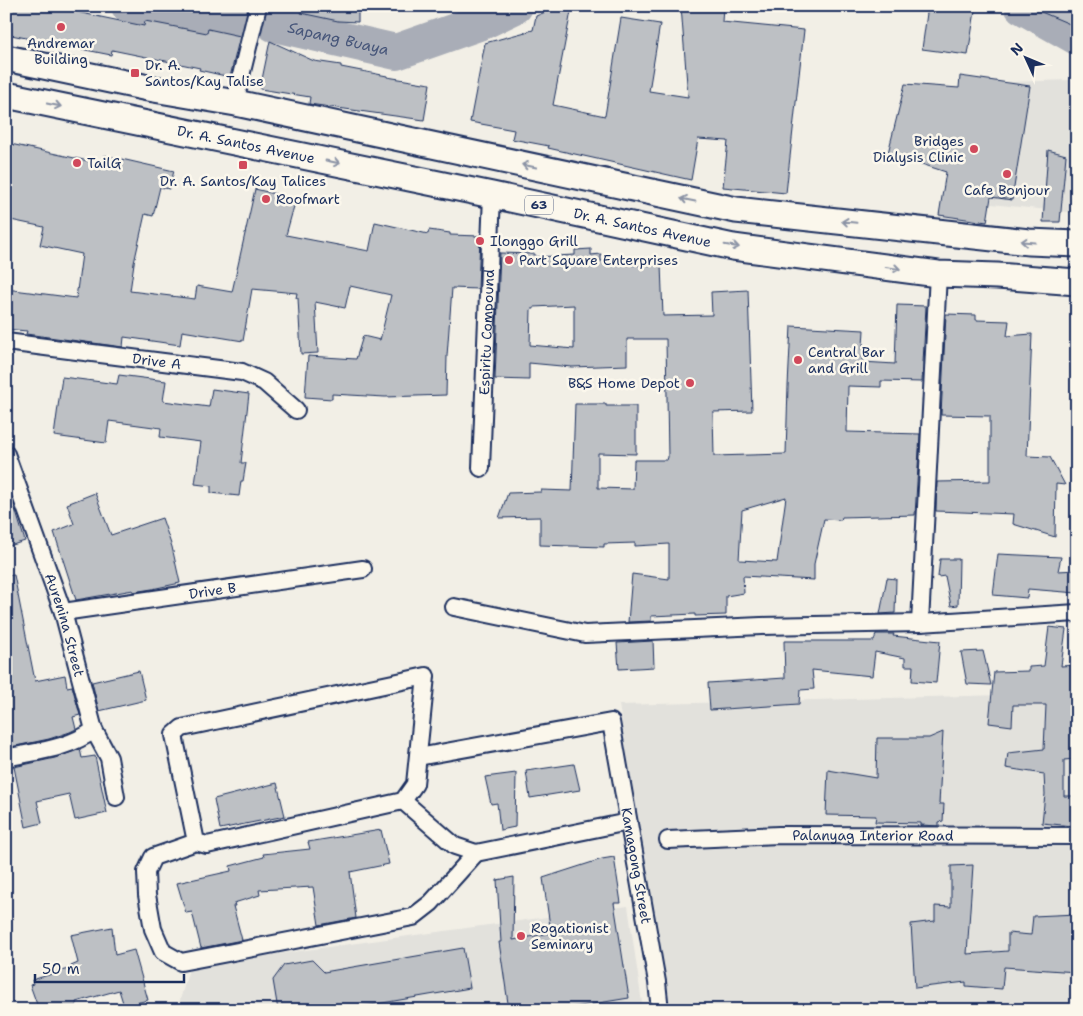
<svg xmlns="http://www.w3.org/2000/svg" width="1083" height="1016" viewBox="0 0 1083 1016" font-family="'Shantell Sans',sans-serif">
<rect width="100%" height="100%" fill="#f2efe6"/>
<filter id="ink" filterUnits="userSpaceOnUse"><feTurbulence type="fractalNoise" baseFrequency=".02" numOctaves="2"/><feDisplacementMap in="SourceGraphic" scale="10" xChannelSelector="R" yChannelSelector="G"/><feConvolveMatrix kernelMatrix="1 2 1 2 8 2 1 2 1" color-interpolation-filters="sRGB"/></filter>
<g filter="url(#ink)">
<g fill="#e2e1dc">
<path d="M1070 80 1077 86V213L991 204 1009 82Z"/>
<path d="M1077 693V1010H668L619 705Z"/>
<path d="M628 906 643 1010H177L190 966Z"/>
</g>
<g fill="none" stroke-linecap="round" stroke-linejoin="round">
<g stroke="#a9adb7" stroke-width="36">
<path d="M129 6 244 19"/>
<path d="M1022 6 1077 37"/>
<path id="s1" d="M274 24 396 52 484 21 515 6"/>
</g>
</g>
<g fill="#bdc0c4" stroke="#1b2f5e" fill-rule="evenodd">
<path d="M6 6H48L144 26 145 21 207 33 208 29 240 36 230 77 199 70 200 68 112 50 111 55 6 34Z"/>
<path d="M302 6H358V22L338 21 301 13Z"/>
<path d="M559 6H572L553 105 605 116 621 18 660 24 649 91 688 97 681 6H723L722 22 804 30 786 193 723 187 728 141 698 139 691 180 548 148 549 146 512 139 514 130 470 122 485 43 533 30 536 16Z"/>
<path d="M928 6H944L975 11 968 55 922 49Z"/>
<path d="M1028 6H1077V27L1027 6Z"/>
<path d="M270 41 314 61 341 65V67L387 76V77L430 84 424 120 309 104 310 97 260 89Z"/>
<path d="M960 76 1030 86 1012 200 991 197 987 222 939 215 946 172 888 153 905 84 959 88Z"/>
<path d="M6 143 102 164 104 155 174 171 169 189 160 187 153 216 145 214 134 263 130 291 195 299 197 286 232 292 255 189 296 199 286 235 369 251 375 222 428 234 429 230 450 233V235L480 236 478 289 452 288 447 356 446 395 385 397 332 394V399L305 397 308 356 356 359 363 336 380 340 391 295 350 286 345 308 315 302 318 353 301 354 298 298H296L297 293 252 289 243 341 182 331 180 345 124 337 123 347 26 334 27 331 6 329V289L76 298 82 254 40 245 44 227 6 219Z"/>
<path d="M1048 150 1066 155 1060 222H1043Z"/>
<path d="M591 249V255L601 254V261L628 259V265H661L663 316 712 315 711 292 748 290 752 411 713 412 714 456 786 454 788 386 791 326 864 330 862 362 895 364 897 305 926 306 922 382 881 381V387L848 386 847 432 920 434 915 515 842 517 841 520 824 519 814 564V580L743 576 744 593 726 596V615L695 616V614L651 616V621L628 622 632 574 669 579V544L635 546V543L604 544V547L540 545V517L499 518 508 493 541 492V490L572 491 575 404H606V406H636V454L598 453V488L633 489 634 460H667L668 457 666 339H627V365L572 367 529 363V380L495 379 500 253 535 254V257L575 255V250ZM574 305V349L530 345 531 309H534V307ZM786 497 777 562 739 560 742 510Z"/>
<path d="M946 314 976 315V320L1009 321 1007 336 1032 334 1027 456 1050 457 1065 485 1056 484 1055 537 1013 524 1014 514 936 511 937 482 990 481V416L941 415Z"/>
<path d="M119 375 166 381 163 401 209 407 212 389 249 394 241 463H246L243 481H241L239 496 211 493V486L195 484 201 442 160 437 161 428 109 421 106 443 54 436 62 377 117 384Z"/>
<path d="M10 493 25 541 6 547V494Z"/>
<path d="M95 493 111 535 162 518 172 547 180 583 152 589 133 592V590L76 600 54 532 74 524 67 504Z"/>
<path d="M998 554 1061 557 1058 571 1077 570V593L1028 589 1027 598 993 595Z"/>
<path d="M940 559H959L958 605 951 606 945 576 938 577Z"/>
<path d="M14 575 35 681 65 675 67 687 72 686 80 715 73 717 76 729 70 732 49 739 6 748V576Z"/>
<path d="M887 578 896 579 895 613 880 614Z"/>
<path d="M1049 627 1066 629 1061 666 1077 665 1075 759 1064 760V796H1074L1072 826 1042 823 1045 794 1044 774 1006 768 1008 753 1044 749 1046 705H1013L1012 726 989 723 994 672 1029 671V667L1044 666Z"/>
<path d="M876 634H894L893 636 940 641 936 683 912 681 913 666H905V658L875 652 872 676 812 670 814 689 800 690 799 704 710 710 708 683 785 678 784 641H874Z"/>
<path d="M653 641 654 667 619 669 617 643Z"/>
<path d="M983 651 991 685 967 684 961 652Z"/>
<path d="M139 671 146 700 99 711 92 682Z"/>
<path d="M943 732 939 804H944L943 821 939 822V826L921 825V823L875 822 876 816 826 815 828 770 876 778 877 738H929Z"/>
<path d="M80 749 82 758 95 756 107 813 75 820 69 794 37 801 42 823 26 827 14 767 55 758Z"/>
<path d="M574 764 580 790 530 798 526 771Z"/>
<path d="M516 773 515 827 500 830 497 803 491 804 485 777Z"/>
<path d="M277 783 285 816 220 829 214 799Z"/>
<path d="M381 830 389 864 350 872 356 918 319 925 313 887 259 890 260 895 234 903 235 906H233L242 940 201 948 192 912 186 913 177 883 231 871 230 866 264 857 263 854 310 849 308 842Z"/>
<path d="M614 857 621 903H614L629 998 556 1010H509L499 942H501L497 880 514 877 513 940 551 933 543 878 602 859Z"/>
<path d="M973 865 967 954 1008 951V933L1031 935 1033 916 1077 914V972L1004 967 1002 989 966 986V982L915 988 911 924 935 921V906L951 907V866Z"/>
<path d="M112 927 115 955 134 950 148 1000 124 1006 119 990 76 1002 77 1010H39L30 985 33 984 32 980 71 968V966L78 963 71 935Z"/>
<path d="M463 948 470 988 359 1007 358 1010H278L273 980 284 965 312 960 324 972Z"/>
</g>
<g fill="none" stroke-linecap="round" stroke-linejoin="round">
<g stroke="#1b2f5e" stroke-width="20">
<g id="minor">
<path d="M236 103 238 88 258 6"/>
<path id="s2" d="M6 342 242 372 264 382 296 410"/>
<path id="s3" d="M6 454 63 612 94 730 109 758 116 797"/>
<path id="s4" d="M481 468 492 195"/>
<path d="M454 607 585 634 761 626 920 623 1077 613"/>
<path id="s5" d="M63 612 363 569"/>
<path d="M920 623 938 274"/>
<path id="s6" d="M418 757 611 722 657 982 660 1010"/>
<path d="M6 758C37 751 68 749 94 730"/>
<path d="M403 801 455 846 476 853 628 822"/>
<path id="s7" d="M668 840 779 835 1077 836"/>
<path d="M196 842 174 735 182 728 426 676 415 784 403 801 207 845 196 842 153 857 146 872 147 895 153 929 163 952 181 962 413 917 431 903 476 853"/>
</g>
</g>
<g stroke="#1b2f5e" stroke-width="29">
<g id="primary">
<path d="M6 58 148 88 236 103 736 210 1029 242 1077 244"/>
<path id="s8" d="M6 95 492 195 733 247 938 274 997 276 1077 282"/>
</g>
</g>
<use href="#minor" stroke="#fbf7ec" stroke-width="16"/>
<use href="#primary" stroke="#fbf7ec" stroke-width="25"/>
</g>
<defs><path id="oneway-shaft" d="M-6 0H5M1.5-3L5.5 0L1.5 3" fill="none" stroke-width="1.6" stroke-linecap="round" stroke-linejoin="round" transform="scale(1.25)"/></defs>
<g stroke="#8b93a5">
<use href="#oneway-shaft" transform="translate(54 105) rotate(12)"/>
<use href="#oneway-shaft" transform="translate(333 162) rotate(12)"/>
<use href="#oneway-shaft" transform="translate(529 166) rotate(-168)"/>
<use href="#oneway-shaft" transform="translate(688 200) rotate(-168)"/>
<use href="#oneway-shaft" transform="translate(849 222) rotate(-174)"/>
<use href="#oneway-shaft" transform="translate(1028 242) rotate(-176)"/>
<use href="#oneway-shaft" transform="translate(732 246) rotate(10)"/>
<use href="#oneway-shaft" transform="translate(893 268) rotate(8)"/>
</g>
</g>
<g fill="#d1495b" stroke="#fbf7ec" stroke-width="2">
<circle cx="61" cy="27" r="5"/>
<rect x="130" y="68" width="10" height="10" rx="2.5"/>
<circle cx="974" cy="149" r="5"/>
<circle cx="77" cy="163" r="5"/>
<rect x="238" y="160" width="10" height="10" rx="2.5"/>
<circle cx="1007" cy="174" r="5"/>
<circle cx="266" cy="199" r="5"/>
<circle cx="480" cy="241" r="5"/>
<circle cx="509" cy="260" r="5"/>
<circle cx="798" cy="360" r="5"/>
<circle cx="690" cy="383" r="5"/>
<circle cx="521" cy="936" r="5"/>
</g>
<g text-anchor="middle" stroke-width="5" stroke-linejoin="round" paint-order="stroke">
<rect fill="#fbf7ec" stroke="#5e6b89" stroke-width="1" x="525" y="195.5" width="28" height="19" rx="4"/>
<g font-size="12" font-weight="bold" fill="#1b2f5e">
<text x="539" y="209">63</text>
</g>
<g font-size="14" fill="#1b2f5e" stroke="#fbf7ec" text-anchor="start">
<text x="61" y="48" text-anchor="middle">Andremar<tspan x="61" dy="16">Building</tspan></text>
<text x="145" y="70">Dr. A.<tspan x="145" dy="16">Santos/Kay Talise</tspan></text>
<text x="964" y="146" text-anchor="end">Bridges<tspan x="964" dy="16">Dialysis Clinic</tspan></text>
<text x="87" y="168">TailG</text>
<text x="243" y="186" text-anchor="middle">Dr. A. Santos/Kay Talices</text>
<text x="1007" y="195" text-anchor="middle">Cafe Bonjour</text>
<text x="276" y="204">Roofmart</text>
<text x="490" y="246">Ilonggo Grill</text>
<text x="519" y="265">Part Square Enterprises</text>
<text x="808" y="357">Central Bar<tspan x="808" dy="16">and Grill</tspan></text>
<text x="680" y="388" text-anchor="end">B&amp;S Home Depot</text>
<text x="531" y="933">Rogationist<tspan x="531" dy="16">Seminary</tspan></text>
</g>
<g font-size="14" fill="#1b2f5e" stroke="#fbf7ec">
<text dy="5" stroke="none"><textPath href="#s8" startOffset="245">Dr. A. Santos Avenue</textPath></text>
<text dy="5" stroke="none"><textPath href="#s8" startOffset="650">Dr. A. Santos Avenue</textPath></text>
<text dy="5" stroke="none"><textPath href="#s4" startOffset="136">Espiritu Compound</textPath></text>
<text dy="5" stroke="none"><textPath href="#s2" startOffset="152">Drive A</textPath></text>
<text dy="5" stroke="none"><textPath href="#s5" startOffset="151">Drive B</textPath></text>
<text dy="5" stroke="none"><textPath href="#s3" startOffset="181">Aurenina Street</textPath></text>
<text dy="5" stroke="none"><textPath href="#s7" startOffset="205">Palanyag Interior Road</textPath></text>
<text dy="5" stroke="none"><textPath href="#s6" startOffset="342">Kamagong Street</textPath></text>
</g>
<g font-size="15" font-style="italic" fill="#465579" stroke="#fbf7ec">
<text dy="5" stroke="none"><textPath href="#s1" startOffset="66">Sapang Buaya</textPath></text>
</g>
</g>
<rect width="1083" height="1016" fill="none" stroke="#fbf7ec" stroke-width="25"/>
<rect x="12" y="12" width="1058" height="991" fill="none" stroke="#1b2f5e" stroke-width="2" filter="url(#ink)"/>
<g transform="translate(1026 58) rotate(314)" stroke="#fbf7ec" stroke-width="4" paint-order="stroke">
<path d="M0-4L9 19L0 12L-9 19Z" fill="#1b2f5e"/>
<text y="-8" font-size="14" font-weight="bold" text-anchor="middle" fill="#1b2f5e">N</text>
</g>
<path d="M35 974v8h149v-8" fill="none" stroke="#1b2f5e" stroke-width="2.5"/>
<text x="42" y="974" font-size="15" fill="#1b2f5e" stroke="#fbf7ec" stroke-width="4" paint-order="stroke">50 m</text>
</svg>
